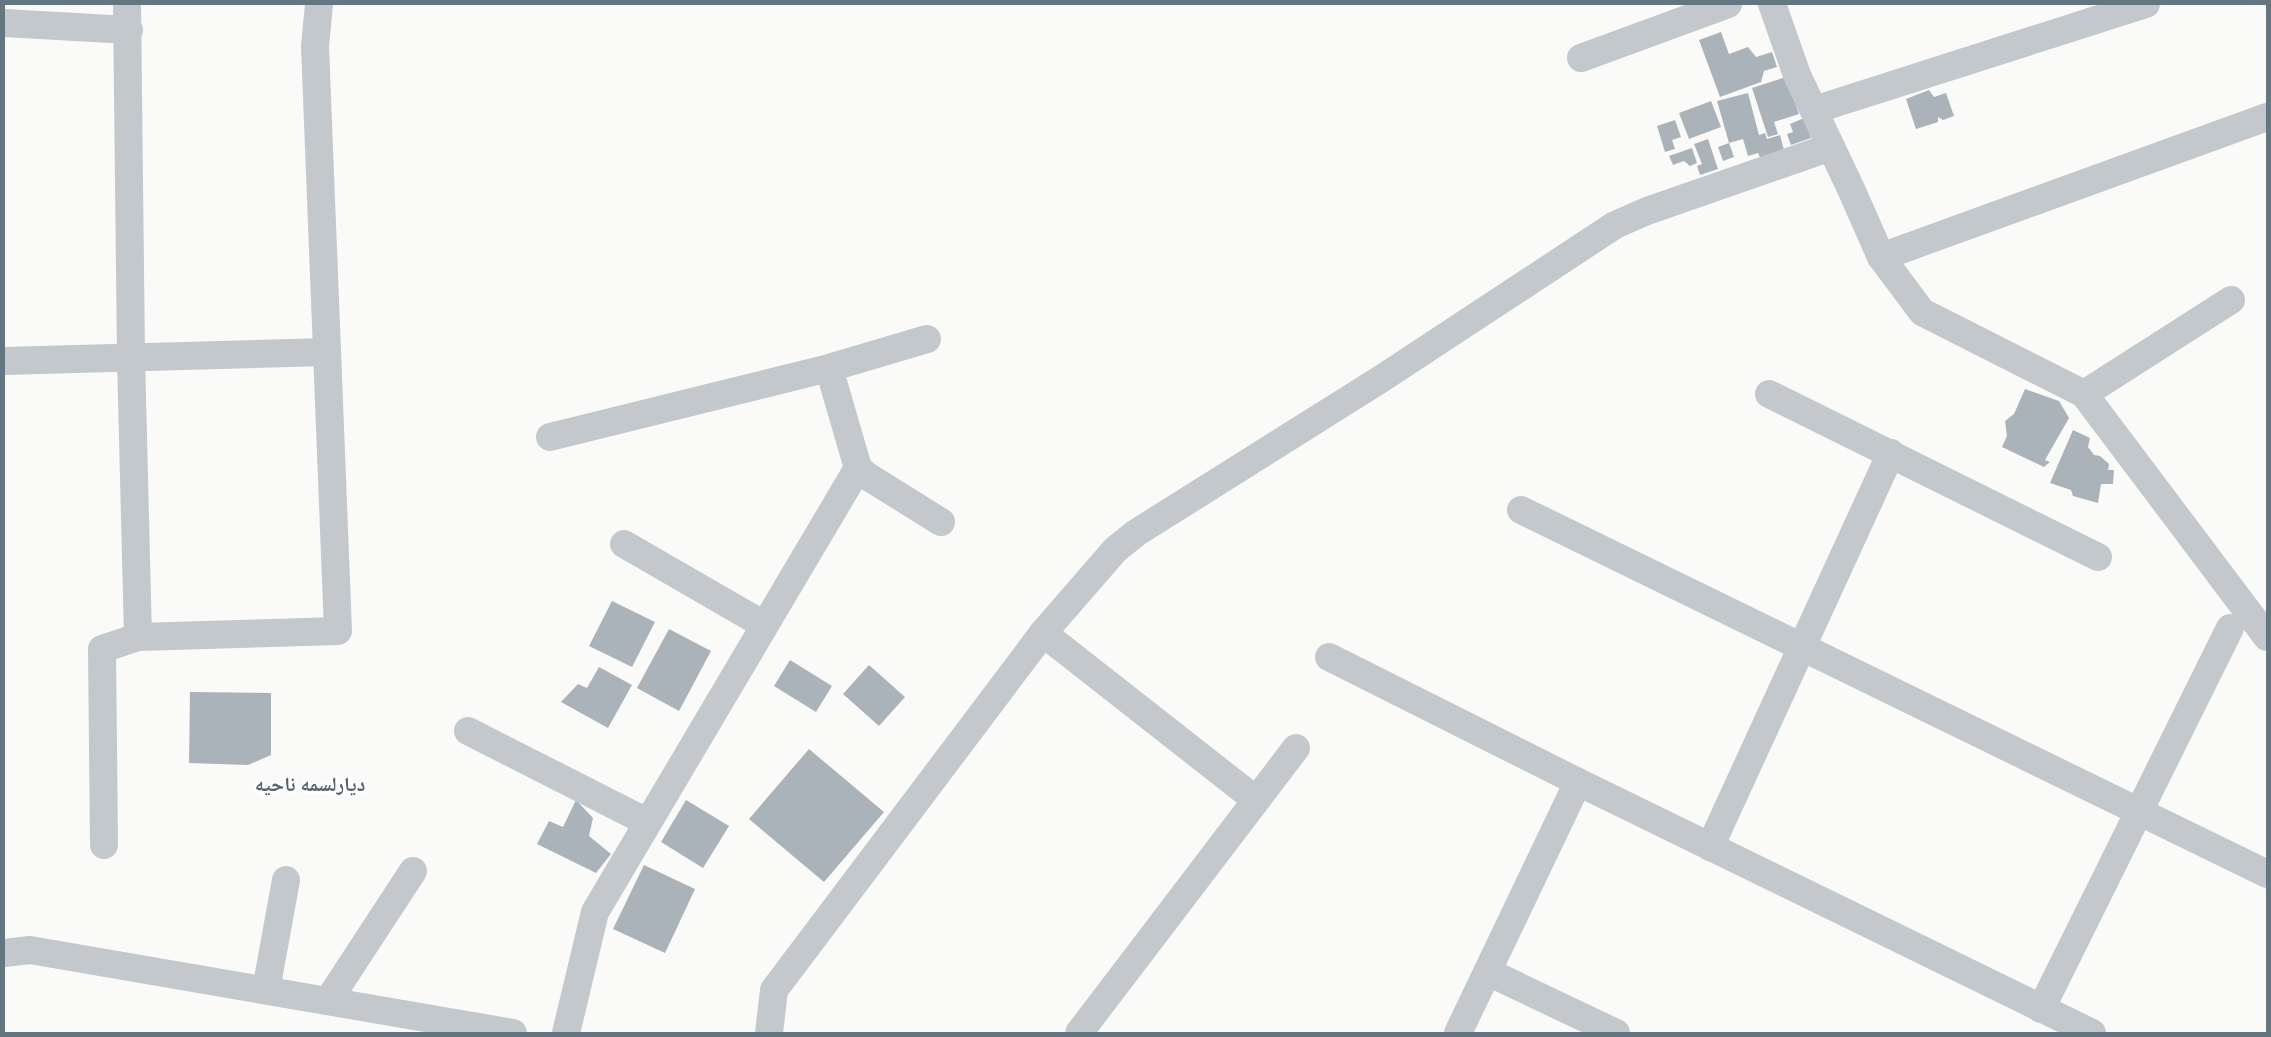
<svg xmlns="http://www.w3.org/2000/svg" width="2271" height="1037" viewBox="0 0 2271 1037" font-family="'Open Sans','Noto Naskh Arabic',sans-serif">
<rect width="100%" height="100%" fill="#fafaf8"/>
<g fill="#aab3b9">
<path d="M1721 32 1729 54 1748 47 1756 57 1772 52 1777 67 1764 71 1761 82 1720 97 1699 40Z"/>
<path d="M1786 77 1799 114 1774 122 1778 134 1768 137 1752 88Z"/>
<path d="M1929 90 1934 97 1946 93 1954 116 1943 120 1938 117V122L1916 129 1906 99Z"/>
<path d="M1748 93 1759 135 1765 133 1767 139 1780 135 1785 154 1762 161 1758 153 1748 156 1743 139 1729 143 1717 101Z"/>
<path d="M1711 101 1721 127 1689 139 1679 113Z"/>
<path d="M1804 118 1811 138 1791 145 1787 134 1793 132 1790 124Z"/>
<path d="M1675 120 1681 137 1672 140 1675 149 1665 152 1657 126Z"/>
<path d="M1708 139 1718 169 1700 175 1697 166 1702 164 1694 144Z"/>
<path d="M1729 143 1734 157 1723 161 1718 147Z"/>
<path d="M1692 148 1697 163 1690 166 1684 161 1673 165 1669 156Z"/>
<path d="M2025 389 2059 401 2069 418 2045 460 2050 462 2044 467 2002 447 2007 436 2005 421 2014 414Z"/>
<path d="M2073 430 2090 438 2088 447 2094 455 2100 456 2109 464 2108 470H2114L2113 484H2101L2098 503 2073 496 2071 490 2050 483Z"/>
<path d="M612 601 655 622 632 667 589 646Z"/>
<path d="M669 629 711 651 679 711 637 688Z"/>
<path d="M790 660 832 686 816 712 774 686Z"/>
<path d="M869 665 905 697 879 726 843 694Z"/>
<path d="M599 667 632 685 608 728 561 702 578 684 587 688Z"/>
<path d="M190 692 271 693V755L248 765 189 763Z"/>
<path d="M809 749 884 812 824 882 749 819Z"/>
<path d="M576 800 593 818 589 836 611 854 596 873 537 844 549 821 563 827Z"/>
<path d="M686 800 729 826 703 868 661 842Z"/>
<path d="M644 865 695 889 665 953 613 929Z"/>
</g>
<g fill="none" stroke-linecap="round" stroke-linejoin="round">
<g stroke="#c3c8cc" stroke-width="28">
<path d="M1772 4 1797 75 1851 189 1881 257 1922 312 2084 394 2267 637"/>
<path d="M4 23 129 30"/>
<path d="M1581 58 1728 4"/>
<path d="M1814 110 2146 4"/>
<path d="M1881 257 2267 117"/>
<path d="M4 361 327 352"/>
<path d="M829 368 858 468 867 476 941 522"/>
<path d="M1769 394 2098 557"/>
<path d="M2084 394 2231 300"/>
<path d="M550 437 829 368 927 339"/>
<path d="M1521 510 2267 874"/>
<path d="M624 544 764 625"/>
<path d="M1043 633 1256 800"/>
<path d="M138 637 338 631 315 46 319 4"/>
<path d="M1329 657 1578 782 2092 1033"/>
<path d="M468 731 647 822"/>
<path d="M104 845 102 649 138 637 131 357 127 4"/>
<path d="M1710 847 1891 453"/>
<path d="M4 953 30 950 513 1033"/>
<path d="M1488 972 1616 1033"/>
<path d="M266 990 286 880"/>
<path d="M328 1001 413 871"/>
<path d="M2041 1009 2230 628"/>
<path d="M566 1033 595 912 858 468"/>
<path d="M769 1033 774 990 1043 633 1115 550 1136 533 1381 379 1615 225 1647 211 1831 147"/>
<path d="M1079 1033 1296 748"/>
<path d="M1458 1033 1578 782"/>
</g>
</g>
<g text-anchor="middle" stroke-width="5" stroke-linejoin="round" paint-order="stroke">
<g font-size="20" font-weight="bold" fill="#57646e" stroke="#fff">
<text x="310" y="791">دیارلسمه ناحیه</text>
</g>
</g>
<rect width="2271" height="1037" fill="none" stroke="#657683" stroke-width="10"/>
</svg>
